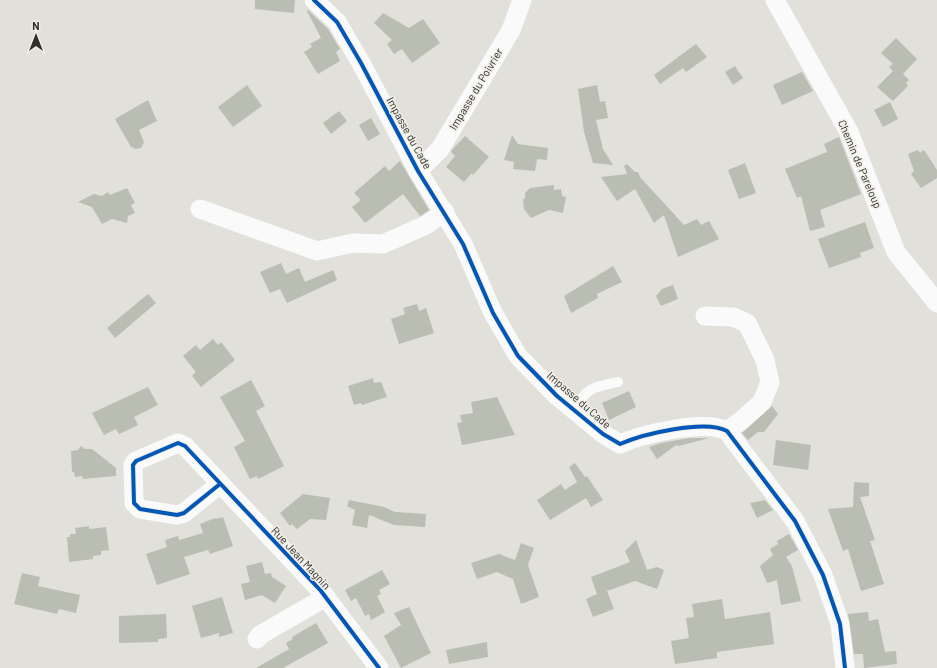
<svg xmlns="http://www.w3.org/2000/svg" width="937" height="668" viewBox="0 0 937 668" font-family="Barlow,sans-serif">
<rect width="100%" height="100%" fill="#e1e0db"/>
<g fill="#babdb1">
<path d="M255 0H295L294 13 255 9Z"/>
<path d="M308 10 328 29 340 49 336 52 340 61 318 74 304 52 312 47 310 44 321 38 307 11Z"/>
<path d="M383 13 409 28 423 19 440 43 412 63 402 49 394 54 387 44 392 40 374 23Z"/>
<path d="M896 38 917 59 903 74 909 80 906 83 908 86 893 101 877 87 893 71 889 67 893 64 881 53Z"/>
<path d="M696 44 707 57 686 72 683 68 660 84 654 75Z"/>
<path d="M735 66 743 78 733 85 725 72Z"/>
<path d="M802 72 813 91 782 105 773 85Z"/>
<path d="M247 85 262 106 233 127 218 107Z"/>
<path d="M597 85 600 102 605 101 608 118 596 120 603 149 613 165 593 163 584 132 578 89Z"/>
<path d="M148 100 157 121 139 130 144 142 141 148 136 149 131 147 115 119Z"/>
<path d="M890 102 898 119 883 127 874 110Z"/>
<path d="M339 111 347 121 331 134 323 123Z"/>
<path d="M371 118 380 134 368 141 359 125Z"/>
<path d="M512 135 518 144 548 148 547 160 537 159 535 171 513 169 514 162 504 160Z"/>
<path d="M465 136 489 157 473 175 472 173 464 182 446 167 455 156 451 152 452 150Z"/>
<path d="M839 137 861 194 820 210 825 227 810 231 801 196 797 198 785 169 827 152 824 144Z"/>
<path d="M918 150 920 153 924 150 937 170V178L921 188 911 174 914 171 908 154Z"/>
<path d="M400 161 429 210 420 216 403 194 365 223 352 207 361 200 354 193 385 166 389 171Z"/>
<path d="M745 163 756 193 739 199 728 170Z"/>
<path d="M627 164 635 172H638L640 177 684 225 697 219 701 225 709 221 719 239 678 257 664 215 654 223 635 189 617 201 601 177 627 174 624 166Z"/>
<path d="M554 185V190L561 189 562 196 566 197 563 213 549 210 531 218 524 209 523 199H525V193L530 188Z"/>
<path d="M127 188 135 203 131 205 135 213 128 216 127 223 112 219 102 224 92 207 78 202 94 194 102 196 108 192 110 195Z"/>
<path d="M865 222 874 248 860 253 861 257 829 268 818 239Z"/>
<path d="M281 263 286 274 299 268 305 282 333 270 337 280 287 303 280 289 270 293 260 272Z"/>
<path d="M613 266 622 282 597 294 598 298 571 313 564 296Z"/>
<path d="M673 285 678 299 661 306 656 296 662 289Z"/>
<path d="M148 294 156 303 115 338 107 328Z"/>
<path d="M417 304 419 311 426 308 434 333 399 344 391 319 405 314 403 308Z"/>
<path d="M213 339 218 345 221 342 235 360 201 387 192 376 196 372 183 356 196 345 200 350Z"/>
<path d="M373 378 374 383 381 382 387 397 362 405 361 403 354 405 348 386Z"/>
<path d="M251 380 265 406 256 411 284 466 258 479 257 476 250 479 234 447 245 441 220 397Z"/>
<path d="M148 387 158 405 134 417 138 425 119 434 116 429 104 435 92 413Z"/>
<path d="M629 391 636 407 609 420 602 403Z"/>
<path d="M497 397 515 435 462 445 457 423 462 422 460 415 473 413 471 402Z"/>
<path d="M772 406 778 414 764 432H758L748 440 742 433Z"/>
<path d="M690 438H709L679 446 676 445 657 459 649 447 661 443Z"/>
<path d="M776 440 811 445 808 470 773 465Z"/>
<path d="M81 446 85 449H92L116 468V476L83 479 82 476 75 477 74 472H72L71 451 78 450Z"/>
<path d="M575 463 585 477 587 476 603 500 591 507 586 498 550 520 537 500 561 484 565 490 577 482 569 467Z"/>
<path d="M854 482 869 483V496L860 497 875 540 870 541 884 584 861 591 848 549 843 551 828 509 853 507Z"/>
<path d="M303 494 330 498 326 520 310 519 297 529 292 524 290 526 280 513Z"/>
<path d="M349 500 384 507 395 512 426 514 425 527 394 525 369 515 367 528 352 525 355 510 347 506Z"/>
<path d="M765 500 773 510 757 518 750 503Z"/>
<path d="M223 517 233 546 210 554 208 550 184 557 190 574 157 585 146 554 167 547 165 540 178 536 179 540 203 533 200 524 215 518V519Z"/>
<path d="M89 526V529L106 527 109 550 101 551V555L93 556V559L69 562 67 537H70V534H76L75 528Z"/>
<path d="M789 534 798 550 786 557 792 566 801 601 781 605 777 580 767 583 760 566 773 555 770 549 778 544 777 541Z"/>
<path d="M636 540 647 570 657 567 664 570 657 589 635 581 607 591 614 609 593 617 586 599 597 594 591 577 630 562 625 551Z"/>
<path d="M521 543 534 548 528 565 539 597 521 604 513 579 497 572 477 579 471 563 499 554 515 560Z"/>
<path d="M262 562 265 574 271 573 272 577 286 586 275 603 262 595 245 600 241 584 250 582 246 566Z"/>
<path d="M382 570 390 584 379 590 381 594 377 596 385 612 371 620 369 614 365 616 356 598 351 601 345 590Z"/>
<path d="M22 573 40 577 38 586 80 595 76 613 59 609 57 614 14 604Z"/>
<path d="M222 597 233 633 219 637V633L201 638 192 606Z"/>
<path d="M722 599 725 619 770 612 774 644 717 652V658L675 664 671 641 689 638 686 618 694 617 692 604Z"/>
<path d="M409 607 431 653 401 668 384 636 401 625 394 613Z"/>
<path d="M868 612 869 621 878 619 885 652 896 651 897 664 864 668 863 654H854L848 614Z"/>
<path d="M166 614 167 638 158 639V642L119 643V616Z"/>
<path d="M316 623 328 643 283 668H256L289 649 286 643 293 639 292 637Z"/>
<path d="M487 642 488 657 449 664 446 650Z"/>
</g>
<g fill="none" stroke-linecap="round" stroke-linejoin="round">
<path stroke="#fafafa" stroke-width="10" d="M574 410C588 386 592 388 618 382"/>
<g stroke="#fafafa" stroke-width="19">
<path d="M314 0 337 22 361 63 418 171 463 244 493 313 518 356 557 396 603 434 620 444C643 434 705 419 727 431L795 521 823 575 840 624 845 668"/>
<path d="M775 0 849 132 896 252 937 303"/>
<path d="M418 171 440 149 511 30 522 0"/>
<path d="M200 209 317 251 353 243 383 244 426 225 445 212"/>
<path d="M705 316 733 317 747 323 765 360 770 382 762 402 743 419 727 431"/>
<path d="M220 484 184 513 177 515 140 509 134 503 133 465 136 461 178 443 185 446 321 591 379 668"/>
<path d="M257 639 260 635 326 597"/>
</g>
<g stroke="#f0eee6" stroke-width="6">
<g id="cycleway">
<path d="M314 0 337 22 361 63 418 171 463 244 493 313 518 356 557 396 603 434 620 444C643 434 705 419 727 431L795 521 823 575 840 624 845 668"/>
<path d="M220 484 184 513 177 515 140 509 134 503 133 465 136 461 178 443 185 446 321 591 379 668"/>
</g>
</g>
<use href="#cycleway" stroke="#0057b8" stroke-width="4"/>
</g>
<g text-anchor="middle" stroke-width="3" stroke-linejoin="round" paint-order="stroke">
<g font-size="11" fill="#302f2c" stroke="#f0eee6">
<text transform="translate(476 89) rotate(-59)" y="4">Impasse du Poivrier</text>
<text transform="translate(409 133) rotate(61)" y="4">Impasse du Cade</text>
<text transform="translate(860 164) rotate(67)" y="4">Chemin de Pareloup</text>
<text transform="translate(579 400) rotate(41)" y="4">Impasse du Cade</text>
<text transform="translate(301 558) rotate(47)" y="4">Rue Jean Magnin</text>
</g>
</g>
<g transform="translate(36 36)" stroke="#f0eee6" stroke-width="3" paint-order="stroke">
<path d="M0-3L7 15L0 10L-7 15Z" fill="#302f2c"/>
<text y="-6" font-size="11" font-weight="bold" text-anchor="middle" fill="#302f2c">N</text>
</g>
</svg>
